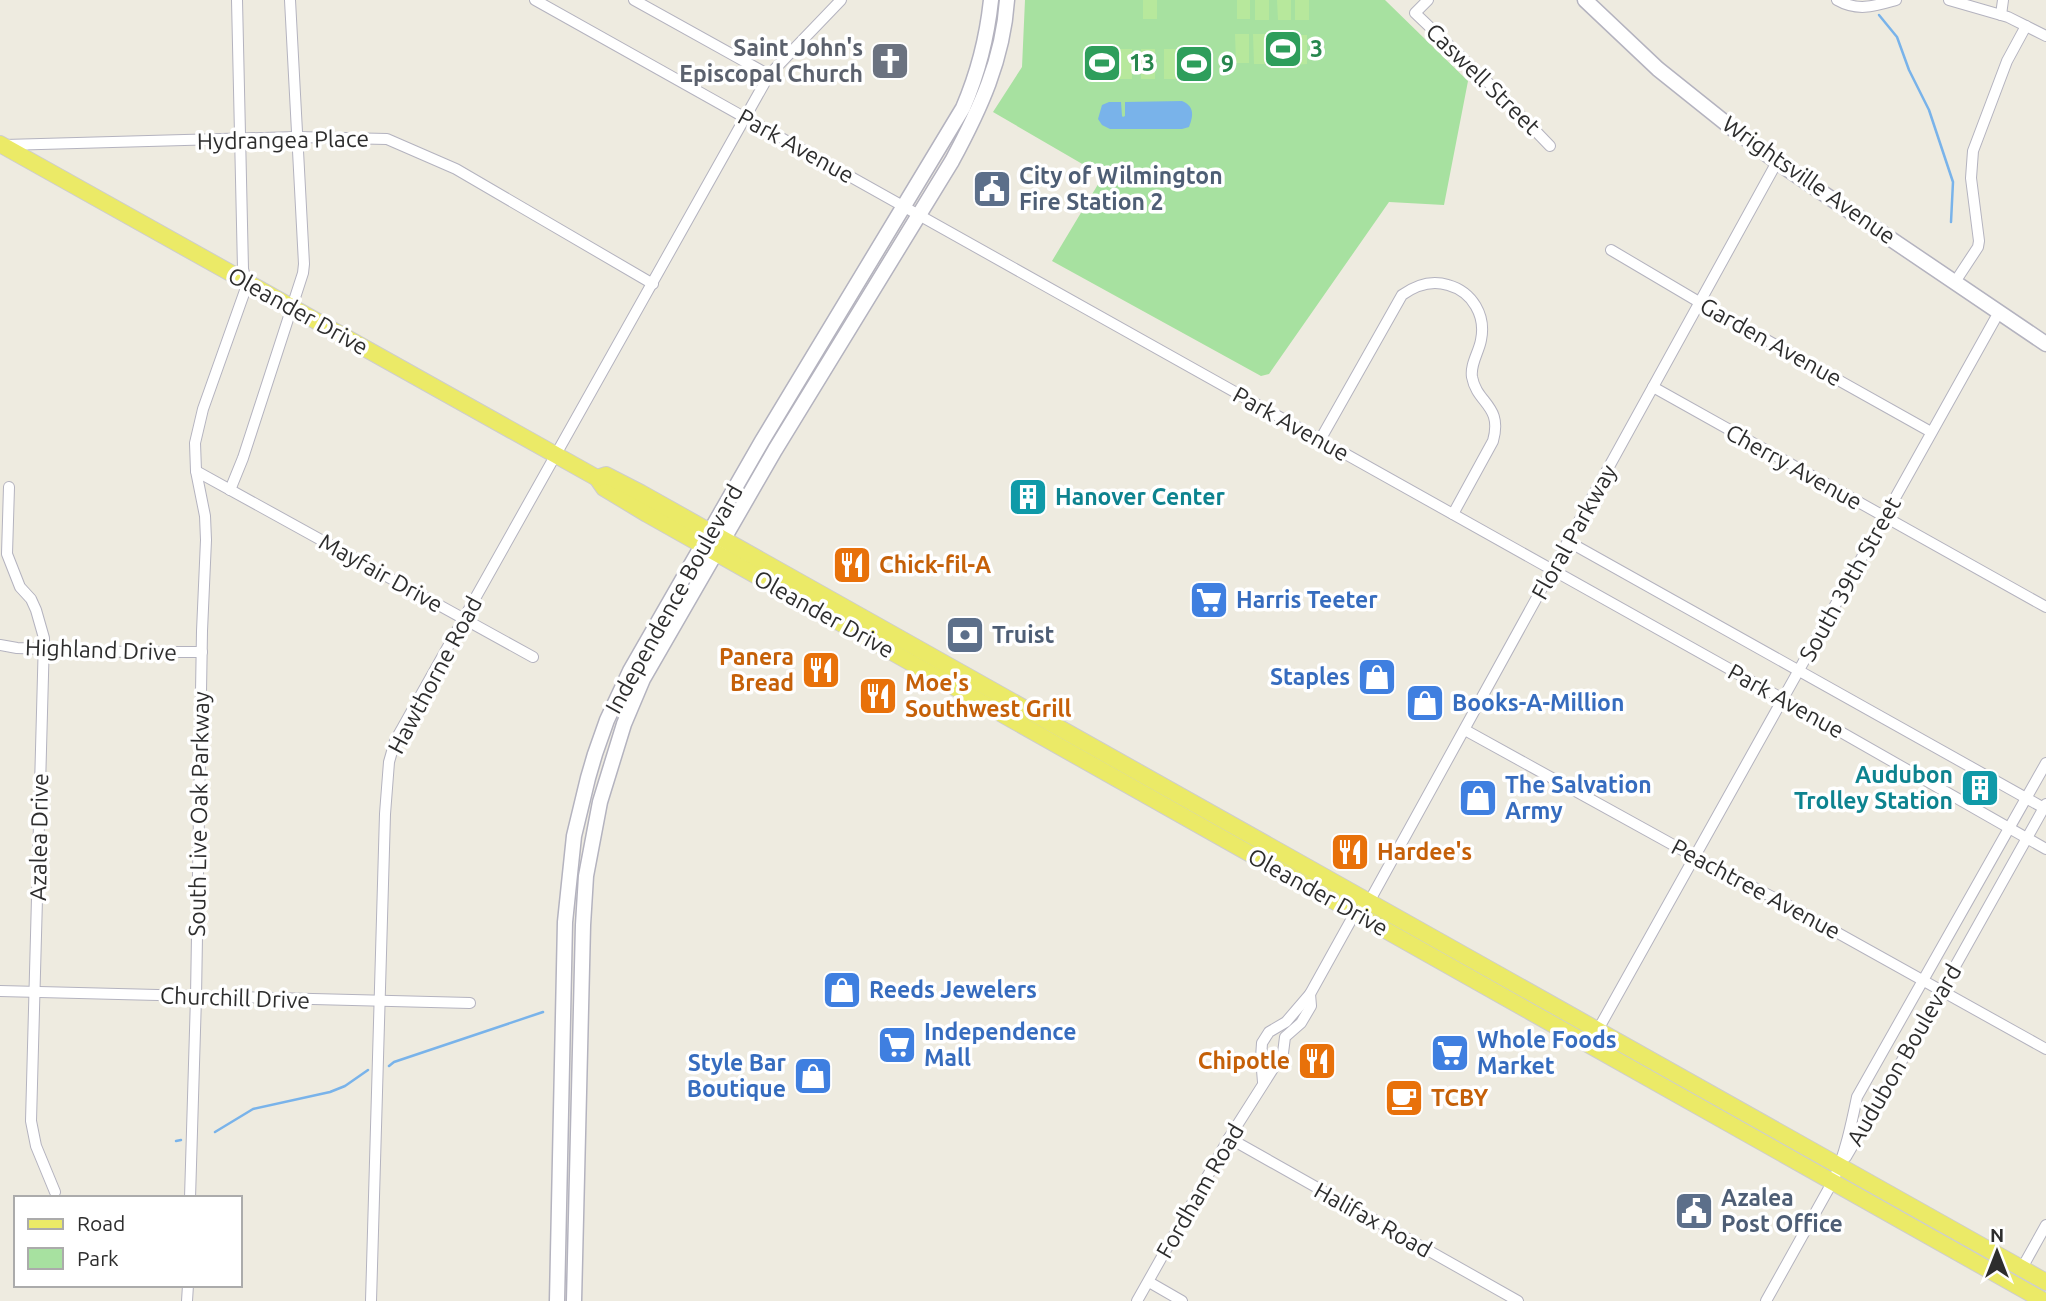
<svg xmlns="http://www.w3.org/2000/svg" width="2046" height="1301" viewBox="0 0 2046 1301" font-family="Ubuntu,sans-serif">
<rect width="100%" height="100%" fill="#eeebe0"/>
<path fill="#a7e1a0" d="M1025 0H1385L1468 81 1444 205 1389 202 1269 374 1261 376 1052 261 1103 176 993 112 1022 67Z"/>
<g fill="#b7e89c">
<rect x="1143" y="0" width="14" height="19"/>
<rect x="1237" y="0" width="13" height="19"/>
<rect x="1255" y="0" width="14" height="20"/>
<path d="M1277 0H1291V20H1278Z"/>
<rect x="1295" y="0" width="14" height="20"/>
<path d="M1235 34H1249V63H1236Z"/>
<path d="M1253 34H1267V64H1254Z"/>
<path d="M1276 34H1289L1290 64H1276Z"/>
<path d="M1293 35H1307V64L1294 65Z"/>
<rect x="1095" y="48" width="14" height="30"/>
<rect x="1118" y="49" width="14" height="30"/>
<rect x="1141" y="49" width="14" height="30"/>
<rect x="1164" y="49" width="14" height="30"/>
<rect x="1187" y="49" width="14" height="30"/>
</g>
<path fill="#79b3ea" d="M1182 101C1194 106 1194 115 1189 127L1182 129H1110L1102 125 1098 119 1102 105 1109 102H1121L1122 116 1123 117 1125 116V102Z"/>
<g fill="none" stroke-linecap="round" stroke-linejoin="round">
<g stroke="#79b3ea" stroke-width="2.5">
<path d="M1879 15 1897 37 1909 70 1929 110 1953 182 1951 222"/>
<path d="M389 1066 394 1062 543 1012"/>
<path d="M215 1132 253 1109 330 1092 345 1086 368 1070"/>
<path d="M176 1141 181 1140"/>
</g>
<g stroke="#b4b3bf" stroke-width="12">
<g id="street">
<path d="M535 0 1783 699 2046 849"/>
<path d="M634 0 769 75"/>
<path d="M1428 0 1415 13 1499 93 1550 146"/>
<path d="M1837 0C1858 12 1875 6 1896 0"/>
<path d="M1949 0 2008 17 2046 36"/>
<path d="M2001 15 2003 0"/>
<path d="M5 145 296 137 387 139 456 169 653 284"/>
<path d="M1611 250 1699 302 1931 432"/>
<path d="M1955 282 1978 247 1979 241 1971 178 1973 151 2007 61 2026 26"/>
<path d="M1653 387 2046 607"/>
<path d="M1320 440 1402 295C1416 285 1432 280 1448 285 1473 292 1486 316 1481 340 1479 352 1470 364 1472 377 1477 404 1503 405 1493 441L1453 514"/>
<path d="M196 471 533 657"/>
<path d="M9 487 7 554 20 587 31 599 36 610 44 638 31 1121 36 1146 55 1192"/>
<path d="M230 490 243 458 303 273 304 264 290 0"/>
<path d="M1569 542 2044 808"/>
<path d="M0 645 17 648 128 652H202"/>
<path d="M1465 730 1695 857 1784 903 2046 1049"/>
<path d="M0 991 470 1003"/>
<path d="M1595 1035 1999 312"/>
<path d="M1263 1082 1261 1058 1262 1043 1269 1032 1286 1022 1310 994 1355 913 1369 902 1777 162"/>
<path d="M1229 1138 1518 1301"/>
<path d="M1846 1157 1911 1045 2046 804"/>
<path d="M190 1198 196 997 202 631 206 540 205 516 196 471 195 443 203 409 247 285 243 269 237 0"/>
<path d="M2022 1268 2046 1225"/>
<path d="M1149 1282 1182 1301"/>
<path d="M187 1301 188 1285"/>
<path d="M371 1301 385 814 389 762 395 741 769 75 841 0"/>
<path d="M1137 1301 1229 1138 1283 1053 1285 1037 1301 1023 1311 1006 1310 994"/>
<path d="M1766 1301 1833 1181C1845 1154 1851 1126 1857 1097L2046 763"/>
</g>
</g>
<g stroke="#b4b3bf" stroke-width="17">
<g id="secondary">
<path d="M1585 0 1658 69 1733 129 1777 162 2046 344"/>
<path d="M557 1301 565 922 574 836 588 778 595 754 607 720 630 671 762 441 963 108C978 73 987 38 991 0"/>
<path d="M574 1301 583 925 586 876 600 802 624 724 643 679 775 450 952 161C980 109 1003 60 1007 0"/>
</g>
</g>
<g stroke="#cdcdcd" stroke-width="18">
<g id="primary">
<path d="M0 144 597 478 604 488 647 514 2044 1301"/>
<path d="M597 478 606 475 641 493 2046 1282"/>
</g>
</g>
<use href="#street" stroke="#fff" stroke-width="10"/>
<use href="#secondary" stroke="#fff" stroke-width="14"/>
<use href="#primary" stroke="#ebea67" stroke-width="16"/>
</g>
<defs>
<g id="stadium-square" transform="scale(2.0125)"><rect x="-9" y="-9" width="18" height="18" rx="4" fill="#2e9e5b" stroke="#fff"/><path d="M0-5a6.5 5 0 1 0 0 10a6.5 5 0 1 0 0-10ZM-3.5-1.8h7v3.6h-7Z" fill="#fff"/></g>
<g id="church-square" transform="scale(2.0125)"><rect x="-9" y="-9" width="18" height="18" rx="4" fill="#6b7280" stroke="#fff"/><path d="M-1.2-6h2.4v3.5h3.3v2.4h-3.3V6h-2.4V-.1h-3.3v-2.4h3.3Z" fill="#fff"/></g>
<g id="civic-square" transform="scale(2.0125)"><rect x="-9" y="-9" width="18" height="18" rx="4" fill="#5c6f8a" stroke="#fff"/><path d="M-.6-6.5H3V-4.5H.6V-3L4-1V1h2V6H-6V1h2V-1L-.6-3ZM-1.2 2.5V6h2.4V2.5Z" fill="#fff"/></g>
<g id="building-square" transform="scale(2.0125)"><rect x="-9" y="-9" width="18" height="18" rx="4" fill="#0f9aa8" stroke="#fff"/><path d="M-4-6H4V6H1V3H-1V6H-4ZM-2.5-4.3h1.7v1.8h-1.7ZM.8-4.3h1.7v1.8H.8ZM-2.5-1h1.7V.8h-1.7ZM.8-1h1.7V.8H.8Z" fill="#fff"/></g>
<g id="restaurant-square" transform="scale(2.0125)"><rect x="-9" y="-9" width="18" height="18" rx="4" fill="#e8710a" stroke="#fff"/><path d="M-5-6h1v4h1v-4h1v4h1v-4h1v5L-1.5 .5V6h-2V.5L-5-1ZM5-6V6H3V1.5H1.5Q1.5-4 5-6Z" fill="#fff"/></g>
<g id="supermarket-square" transform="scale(2.0125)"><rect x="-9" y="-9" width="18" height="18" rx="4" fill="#3f7fe0" stroke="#fff"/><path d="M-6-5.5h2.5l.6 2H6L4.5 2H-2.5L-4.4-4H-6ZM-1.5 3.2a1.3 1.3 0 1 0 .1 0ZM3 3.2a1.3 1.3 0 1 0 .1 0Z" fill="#fff"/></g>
<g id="bank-square" transform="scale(2.0125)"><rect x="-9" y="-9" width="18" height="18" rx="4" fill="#5c6f8a" stroke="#fff"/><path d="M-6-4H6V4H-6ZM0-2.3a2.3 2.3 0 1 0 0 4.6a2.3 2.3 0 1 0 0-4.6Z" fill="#fff"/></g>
<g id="shop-square" transform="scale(2.0125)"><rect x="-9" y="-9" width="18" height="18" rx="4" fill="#3f7fe0" stroke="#fff"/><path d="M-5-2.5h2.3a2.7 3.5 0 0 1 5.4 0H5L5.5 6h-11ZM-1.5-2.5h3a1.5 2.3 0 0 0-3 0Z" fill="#fff"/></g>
<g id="cafe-square" transform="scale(2.0125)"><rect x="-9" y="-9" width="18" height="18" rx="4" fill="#e8710a" stroke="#fff"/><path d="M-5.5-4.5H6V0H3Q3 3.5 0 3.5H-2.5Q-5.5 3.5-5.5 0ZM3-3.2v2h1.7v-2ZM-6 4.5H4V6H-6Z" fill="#fff"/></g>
</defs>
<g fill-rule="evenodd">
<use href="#stadium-square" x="1283" y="49"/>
<use href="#church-square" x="890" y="61"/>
<use href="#stadium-square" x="1102" y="63"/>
<use href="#stadium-square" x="1194" y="64"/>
<use href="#civic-square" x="992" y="189"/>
<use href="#building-square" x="1028" y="497"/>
<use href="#restaurant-square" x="852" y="565"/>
<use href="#supermarket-square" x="1209" y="600"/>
<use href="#bank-square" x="965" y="635"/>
<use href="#restaurant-square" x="821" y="670"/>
<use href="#shop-square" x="1377" y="677"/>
<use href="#restaurant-square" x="878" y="696"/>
<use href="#shop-square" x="1425" y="703"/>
<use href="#building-square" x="1980" y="788"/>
<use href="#shop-square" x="1478" y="798"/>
<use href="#restaurant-square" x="1350" y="852"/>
<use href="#shop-square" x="842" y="990"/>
<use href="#supermarket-square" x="897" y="1045"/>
<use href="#supermarket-square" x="1450" y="1053"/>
<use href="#restaurant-square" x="1317" y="1061"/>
<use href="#shop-square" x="813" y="1076"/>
<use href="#cafe-square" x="1404" y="1098"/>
<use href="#civic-square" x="1694" y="1211"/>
</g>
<g text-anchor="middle" stroke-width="7" stroke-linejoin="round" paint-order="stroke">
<g font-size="23" font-weight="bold" fill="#5b616d" stroke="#fff" text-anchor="end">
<text x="863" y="56">Saint John's<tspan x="863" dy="26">Episcopal Church</tspan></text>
</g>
<g font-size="23" font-weight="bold" fill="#27864d" stroke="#fff" text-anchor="start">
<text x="1310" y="57">3</text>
<text x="1129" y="71">13</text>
<text x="1221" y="72">9</text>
</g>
<g font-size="23" fill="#2d2d2d" stroke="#fff">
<text transform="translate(1483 79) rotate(44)" y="8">Caswell Street</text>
<text transform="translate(283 140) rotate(-1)" y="8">Hydrangea Place</text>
<text transform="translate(796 146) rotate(29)" y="8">Park Avenue</text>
<text transform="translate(1809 180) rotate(35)" y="8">Wrightsville Avenue</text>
<text transform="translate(298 311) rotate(29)" y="8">Oleander Drive</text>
<text transform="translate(1771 342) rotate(29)" y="8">Garden Avenue</text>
<text transform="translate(1291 424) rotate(29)" y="8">Park Avenue</text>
<text transform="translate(1794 467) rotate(29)" y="8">Cherry Avenue</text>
<text transform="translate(1574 532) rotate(-61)" y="8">Floral Parkway</text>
<text transform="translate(381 573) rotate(29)" y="8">Mayfair Drive</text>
<text transform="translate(1850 579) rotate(-61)" y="8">South 39th Street</text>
<text transform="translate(674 599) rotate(-61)" y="8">Independence Boulevard</text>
<text transform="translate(824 614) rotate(29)" y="8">Oleander Drive</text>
<text transform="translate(101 650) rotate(2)" y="8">Highland Drive</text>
<text transform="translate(435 675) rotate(-62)" y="8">Hawthorne Road</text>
<text transform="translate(1786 701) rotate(29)" y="8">Park Avenue</text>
<text transform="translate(199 814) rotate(-89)" y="8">South Live Oak Parkway</text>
<text transform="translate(39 837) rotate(-89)" y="8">Azalea Drive</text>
<text transform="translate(1756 889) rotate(28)" y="8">Peachtree Avenue</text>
<text transform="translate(1318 892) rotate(29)" y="8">Oleander Drive</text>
<text transform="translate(235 998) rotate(2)" y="8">Churchill Drive</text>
<text transform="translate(1904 1055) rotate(-60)" y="8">Audubon Boulevard</text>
<text transform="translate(1200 1191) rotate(-60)" y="8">Fordham Road</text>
<text transform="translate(1373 1220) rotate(29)" y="8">Halifax Road</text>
</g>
<g font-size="23" font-weight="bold" fill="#4e5e75" stroke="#fff" text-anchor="start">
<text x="1019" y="184">City of Wilmington<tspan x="1019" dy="26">Fire Station 2</tspan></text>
<text x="992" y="643">Truist</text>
<text x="1721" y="1206">Azalea<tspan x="1721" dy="26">Post Office</tspan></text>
</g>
<g font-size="23" font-weight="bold" fill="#0d838f" stroke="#fff" text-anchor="start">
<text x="1055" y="505">Hanover Center</text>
<text x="1953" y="783" text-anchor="end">Audubon<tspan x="1953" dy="26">Trolley Station</tspan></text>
</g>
<g font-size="23" font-weight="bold" fill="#c56008" stroke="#fff" text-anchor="start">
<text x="879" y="573">Chick-fil-A</text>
<text x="794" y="665" text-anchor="end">Panera<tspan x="794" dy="26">Bread</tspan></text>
<text x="905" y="691">Moe's<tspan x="905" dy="26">Southwest Grill</tspan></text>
<text x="1377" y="860">Hardee's</text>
<text x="1290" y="1069" text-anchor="end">Chipotle</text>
<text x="1431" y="1106">TCBY</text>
</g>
<g font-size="23" font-weight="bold" fill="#366cbe" stroke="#fff" text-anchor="start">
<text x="1236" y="608">Harris Teeter</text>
<text x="1350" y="685" text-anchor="end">Staples</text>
<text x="1452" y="711">Books-A-Million</text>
<text x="1505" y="793">The Salvation<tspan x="1505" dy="26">Army</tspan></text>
<text x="869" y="998">Reeds Jewelers</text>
<text x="924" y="1040">Independence<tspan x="924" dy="26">Mall</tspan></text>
<text x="1477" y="1048">Whole Foods<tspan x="1477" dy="26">Market</tspan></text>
<text x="786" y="1071" text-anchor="end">Style Bar<tspan x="786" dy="26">Boutique</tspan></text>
</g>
</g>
<rect x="14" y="1196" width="228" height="91" fill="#ffffff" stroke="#ababab" stroke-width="2"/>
<rect x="28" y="1219" width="35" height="10" fill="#ebea67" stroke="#ababab" stroke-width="2"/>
<text x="77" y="1231" font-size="21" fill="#2d2d2d">Road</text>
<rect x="28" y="1248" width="35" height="21" fill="#a7e1a0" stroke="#ababab" stroke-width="2"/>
<text x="77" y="1266" font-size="21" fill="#2d2d2d">Park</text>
<g transform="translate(1997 1252)" stroke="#ffffff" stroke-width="5" paint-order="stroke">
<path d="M0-5L12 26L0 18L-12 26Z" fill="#2d2d2d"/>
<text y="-10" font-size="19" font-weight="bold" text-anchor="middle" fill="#2d2d2d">N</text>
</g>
</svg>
